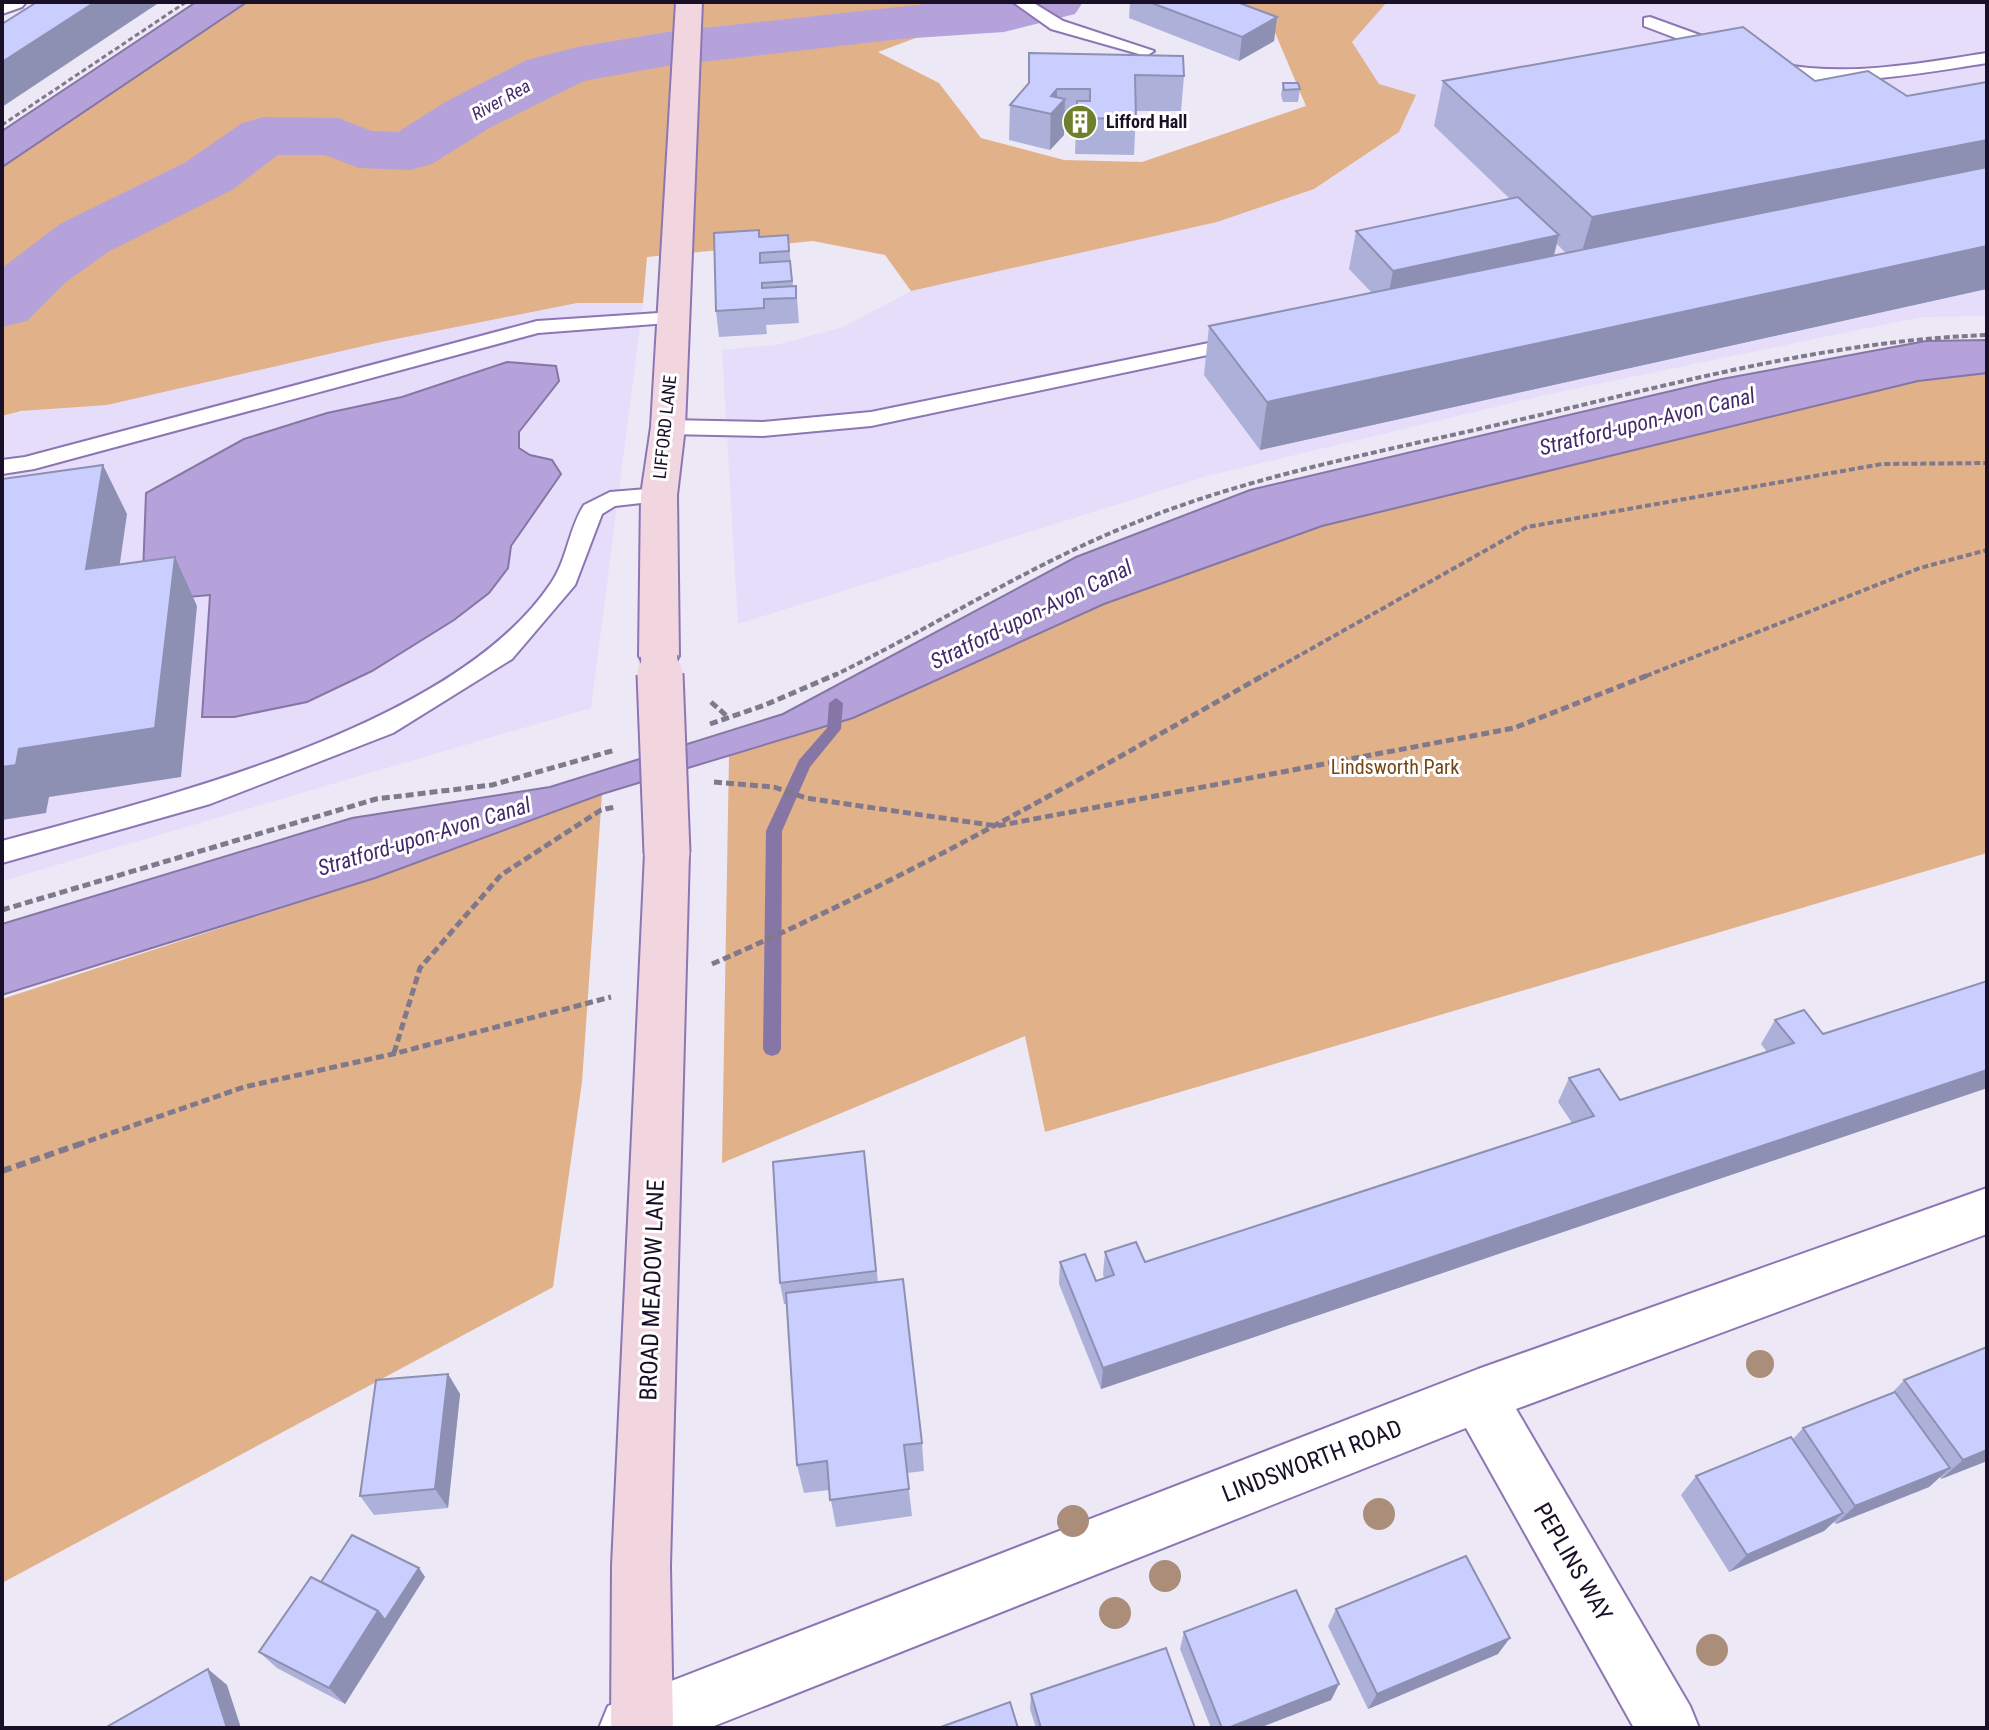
<svg xmlns="http://www.w3.org/2000/svg" width="1989" height="1730" viewBox="0 0 1989 1730" font-family="'Roboto Condensed',sans-serif">
<rect width="100%" height="100%" fill="#ece8f6"/>
<g fill="#e6ddfa">
<path d="M1303 2H1987V316L1921 317 1549 394 1207 476 738 624 722 350 776 345 843 327 911 291 1217 222 1313 189Z"/>
<path d="M577 302 643 303 591 708 2 881V416Z"/>
</g>
<g fill="#e1b18a">
<path d="M247 2H998L999 7 878 52 939 83 981 138 1064 160 1142 162 1306 106 1271 23 1219 2H1387L1352 42 1379 84 1416 95 1399 132 1314 189 1217 222 911 291 885 255 813 241 647 257 643 303H577L381 342 107 405 21 411 2 416V167Z"/>
<path d="M1987 373V853L1045 1132 1025 1036 722 1163 729 755 1104 604 1322 526 1918 381Z"/>
<path d="M602 794 582 1082 553 1287 2 1583V999L375 878Z"/>
</g>
<g fill="#b5a2db" stroke="#8676a5" stroke-width="2">
<path d="M196 2H247L2 167V131Z"/>
<path d="M1987 340V373L1918 381 1322 526 1104 604 853 718 602 794 375 878 2 995V924L352 818 550 787 783 714 1076 557 1250 490 1722 379 1926 341Z"/>
<path d="M507 362 556 366 559 381 519 432V448L530 455 552 460 561 474 511 546 508 568 489 593 454 620 372 671 307 702 234 717H202L210 595 142 601 146 493 244 439 327 413 402 397Z"/>
</g>
<g fill="none" stroke-linecap="round" stroke-linejoin="round">
<path fill="#8676a5" fill-rule="evenodd" d="M836 698 843 703 841 729 810 767 782 831 781 1049 778 1054 772 1056 766 1054 763 1049 766 831 799 760 827 728 829 703Z"/>
<path fill="#b5a2db" fill-rule="evenodd" d="M945 2H1083L1075 14 1004 32 900 39 667 66 584 81 491 127 432 164 410 170 359 168 325 155H278L232 190 108 252 65 283 27 321 2 327V268L60 224 186 162 242 123 264 117 338 118 372 131 398 132 447 101 527 60 577 47 667 32Z"/>
<g stroke="#8c76b4" stroke-width="4">
<g id="lane">
<path d="M1013 2H1032L1063 21 1154 51 1146 56 1051 29Z"/>
<path d="M1650 17 1730 46 1732 50 1724 55 1718 54 1644 26V18Z"/>
<path d="M1987 53V63C1942 70 1790 98 1758 66L1767 61C1841 79 1913 64 1987 53Z"/>
<path d="M674 312 681 314 684 318 681 322 538 333 34 469 2 474V460L25 457 537 321Z"/>
<path d="M1243 336 1253 342 1250 346 871 426 763 436 668 434 657 427 668 420 763 422 871 412Z"/>
<path d="M659 488 667 490 670 495 667 500 615 506 602 514 575 585 512 659 393 733 210 804 2 863V841C164 797 454 728 551 583 567 560 569 528 584 505L610 492Z"/>
</g>
</g>
<g stroke="#8c76b4" stroke-width="4">
<g id="street">
<path d="M2 2H26L22 7 2 14Z"/>
<path d="M1987 1188V1234L1516 1409 1690 1706 1699 1728H1634L1466 1428 709 1728H599L608 1706 630 1697 1478 1369Z"/>
</g>
</g>
<g stroke="#8c76b4" stroke-width="4">
<g id="secondary">
<path d="M676 2H702L685 427 677 495 679 656 673 666 659 670 645 666 639 656 641 495 651 427Z"/>
<path d="M667 836 682 841 689 853 670 1566 673 1728H611L612 1566 645 853 652 841Z"/>
</g>
</g>
<path stroke="#80798c" stroke-width="3" stroke-dasharray="5 3" stroke-linecap="butt" d="M2 125 186 2"/>
<g stroke="#80798c" stroke-width="4" stroke-dasharray="6 3" stroke-linecap="butt">
<path d="M833 676C933 627 1028 566 1132 524 1254 474 1386 451 1514 421 1671 385 1825 341 1987 335"/>
<path d="M1263 676 1527 527 1882 464 1987 463"/>
<path d="M1646 676 1920 568 1987 550"/>
</g>
<g stroke="#80798c" stroke-width="5" stroke-dasharray="8 4" stroke-linecap="butt">
<path d="M711 702 729 718"/>
<path d="M710 724 765 705 837 674"/>
<path d="M714 782 774 787 806 798 997 826 1514 728 1651 674"/>
<path d="M2 910 376 799 492 785 615 750"/>
<path d="M712 964C904 881 1084 777 1266 674"/>
<path d="M394 1053 420 968 501 875 601 810 615 807"/>
<path d="M77 1145 244 1087 393 1054 611 997"/>
</g>
<path stroke="#80798c" stroke-width="6" stroke-dasharray="10 5" stroke-linecap="butt" d="M2 1171 83 1143"/>
<use href="#lane" fill="#fff" fill-rule="evenodd"/>
<use href="#street" fill="#fff" fill-rule="evenodd"/>
<use href="#secondary" fill="#f2d6df" fill-rule="evenodd"/>
<g stroke="#8c76b4" stroke-width="39" stroke-linecap="butt">
<path id="secondary-bridge-far1" d="M659 656 660 676"/>
</g>
<g stroke="#8c76b4" stroke-width="49" stroke-linecap="butt">
<path id="secondary-bridge" d="M660 674 667 853"/>
</g>
<use href="#secondary-bridge-far1" stroke="#f2d6df" stroke-width="36"/>
<use href="#secondary-bridge" stroke="#f2d6df" stroke-width="45"/>
</g>
<g fill="#ab8e7a">
<circle cx="1760" cy="1364" r="14"/>
<circle cx="1379" cy="1514" r="16"/>
<circle cx="1073" cy="1521" r="16"/>
<circle cx="1165" cy="1576" r="16"/>
<circle cx="1115" cy="1613" r="16"/>
<circle cx="1712" cy="1650" r="16"/>
</g>
<g fill="#adb1da" fill-rule="evenodd">
<path d="M1130 2H1237L1277 17 1274 41 1239 61 1129 18Z"/>
<path d="M1029 53 1184 76 1181 111H1136L1134 155 1075 154 1076 125 1064 124V135L1050 150 1009 140 1010 105 1029 83Z"/>
<path d="M1443 81H1815L1907 96 1987 82V289L1260 450 1204 375 1209 326 1372 293 1349 269 1356 231 1510 199 1434 126ZM1557 244 1566 253 1554 256Z"/>
<path d="M1283 83 1300 89 1298 102H1283L1281 95Z"/>
<path d="M788 235 793 286H796L799 323 766 325 767 334 719 337 716 311 760 237Z"/>
<path d="M1987 981V1088L1101 1389 1059 1284 1060 1262 1096 1281 1104 1278 1103 1274 1105 1252 1145 1262 1572 1123 1558 1102 1569 1078 1620 1100 1767 1052 1761 1044 1775 1020 1823 1034Z"/>
<path d="M864 1151 878 1282 922 1443 924 1471 907 1473 912 1516 836 1527 829 1490 804 1493 797 1465 787 1304H784L780 1283Z"/>
<path d="M448 1374 460 1394 448 1508 374 1515 360 1496Z"/>
<path d="M1904 1380 1987 1461 1941 1479 1940 1477 1929 1487 1836 1524 1834 1522 1824 1531 1729 1572 1681 1495 1696 1476 1793 1439 1803 1428 1891 1394Z"/>
<path d="M419 1568 425 1577 345 1704 277 1668 259 1652 321 1582Z"/>
<path d="M1336 1609 1498 1654 1368 1709 1328 1626Z"/>
<path d="M1184 1632 1339 1684 1331 1700 1259 1728H1211L1180 1649Z"/>
<path d="M1031 1694 1195 1728H1036L1030 1709Z"/>
</g>
<g fill="#8d90b2">
<path d="M95 2H160L2 107V62Z"/>
<path d="M1277 17 1274 41 1239 61 1242 37Z"/>
<path d="M1057 89V108L1065 99 1064 135 1050 150 1051 96Z"/>
<path d="M1987 140V182L1578 265 1592 217Z"/>
<path d="M1559 235 1549 272 1386 308 1393 271Z"/>
<path d="M1987 246 1986 289 1260 450 1267 402Z"/>
<path d="M103 465 127 514 112 618 86 569Z"/>
<path d="M175 557 197 606 181 777 49 797 46 813 2 820V767L19 749Z"/>
<path d="M1987 1070V1088L1101 1389 1103 1368Z"/>
<path d="M448 1374 460 1394 448 1508 435 1489Z"/>
<path d="M1987 1450V1461L1941 1479 1963 1460Z"/>
<path d="M1950 1468 1929 1487 1836 1524 1855 1506Z"/>
<path d="M1843 1513 1824 1531 1729 1572 1747 1555Z"/>
<path d="M419 1568 425 1577 345 1704 329 1688 378 1611Z"/>
<path d="M1510 1638 1498 1654 1368 1709 1377 1694Z"/>
<path d="M208 1669 227 1685 241 1728H227Z"/>
<path d="M1339 1684 1331 1700 1259 1728H1228Z"/>
</g>
<g fill="#c9cefe" stroke="#8d90b2" stroke-width="2">
<path d="M37 2H95L2 62V24Z"/>
<path d="M1149 2H1237L1277 17 1242 37Z"/>
<path d="M1743 27 1815 81 1868 71 1907 96 1987 82V140L1592 217 1443 81Z"/>
<path d="M1029 53 1183 56 1184 76 1135 75 1136 119 1076 118 1077 101H1090V89H1057L1051 96 1065 99 1051 114 1010 105 1029 83Z"/>
<path d="M1283 83H1298L1300 89 1284 90Z"/>
<path d="M1987 167V246L1267 402 1209 326Z"/>
<path d="M1518 197 1559 235 1393 271 1356 231Z"/>
<path d="M759 230V237L788 235 789 251 760 253V263L790 261 792 281 762 283V288L796 286V298L764 299V308L716 311 714 233Z"/>
<path d="M103 465 86 569 175 557 155 728 19 749 16 765 2 767V479Z"/>
<path d="M1987 981V1070L1103 1368 1060 1262 1085 1254 1096 1281 1114 1275 1105 1252 1136 1242 1145 1262 1594 1116 1569 1078 1599 1069 1620 1100 1794 1043 1775 1020 1804 1010 1823 1034Z"/>
<path d="M864 1151 876 1271 780 1283 773 1162Z"/>
<path d="M903 1279 922 1443 904 1445 909 1489 830 1500 827 1461 797 1465 786 1293Z"/>
<path d="M1987 1347V1450L1963 1460 1904 1380Z"/>
<path d="M448 1374 435 1489 360 1496 376 1380Z"/>
<path d="M1895 1392 1950 1468 1855 1506 1803 1428Z"/>
<path d="M1791 1437 1843 1513 1747 1555 1696 1476Z"/>
<path d="M352 1535 419 1568 385 1620 378 1611 321 1582Z"/>
<path d="M1466 1556 1510 1638 1377 1694 1336 1609Z"/>
<path d="M311 1577 378 1611 329 1688 259 1652Z"/>
<path d="M1296 1590 1339 1684 1228 1728H1222L1184 1632Z"/>
<path d="M1166 1648 1195 1728H1041L1031 1694Z"/>
<path d="M208 1669 227 1728H105Z"/>
<path d="M1010 1702 1018 1728H938Z"/>
</g>
<defs>
<g id="building-disc" transform="scale(1.8)"><circle r="9.5" fill="#6e7f2d" stroke="#fff"/><path d="M-4-6H4V6H1V3H-1V6H-4ZM-2.5-4.3h1.7v1.8h-1.7ZM.8-4.3h1.7v1.8H.8ZM-2.5-1h1.7V.8h-1.7ZM.8-1h1.7V.8H.8Z" fill="#fff"/></g>
</defs>
<g fill-rule="evenodd">
<use href="#building-disc" x="1080" y="122"/>
</g>
<g text-anchor="middle" stroke-width="6" stroke-linejoin="round" paint-order="stroke">
<g font-size="18" font-style="italic" fill="#45296d" stroke="#fff">
<text transform="translate(501 100) rotate(-29)" y="6">River Rea</text>
</g>
<g font-size="18" font-weight="bold" fill="#191027" stroke="#fff" text-anchor="start">
<text x="1106" y="128">Lifford Hall</text>
</g>
<g font-size="18" fill="#191027" stroke="#fff">
<text transform="translate(665 427) rotate(-84)" y="6">LIFFORD LANE</text>
</g>
<g font-size="20" fill="#754415" stroke="#fff">
<text x="1395" y="774">Lindsworth Park</text>
</g>
<g font-size="22" font-style="italic" fill="#45296d" stroke="#fff">
<text transform="translate(1647 421) rotate(-14)" y="8">Stratford-upon-Avon Canal</text>
<text transform="translate(1031 614) rotate(-26)" y="8">Stratford-upon-Avon Canal</text>
<text transform="translate(424 836) rotate(-17)" y="8">Stratford-upon-Avon Canal</text>
</g>
<g font-size="24" fill="#191027" stroke="#fff">
<text transform="translate(652 1290) rotate(-88)" y="8">BROAD MEADOW LANE</text>
<text transform="translate(1312 1461) rotate(-21)" y="8">LINDSWORTH ROAD</text>
<text transform="translate(1573 1562) rotate(60)" y="8">PEPLINS WAY</text>
</g>
</g>
<rect width="1989" height="1730" fill="none" stroke="#191027" stroke-width="8"/>
</svg>
